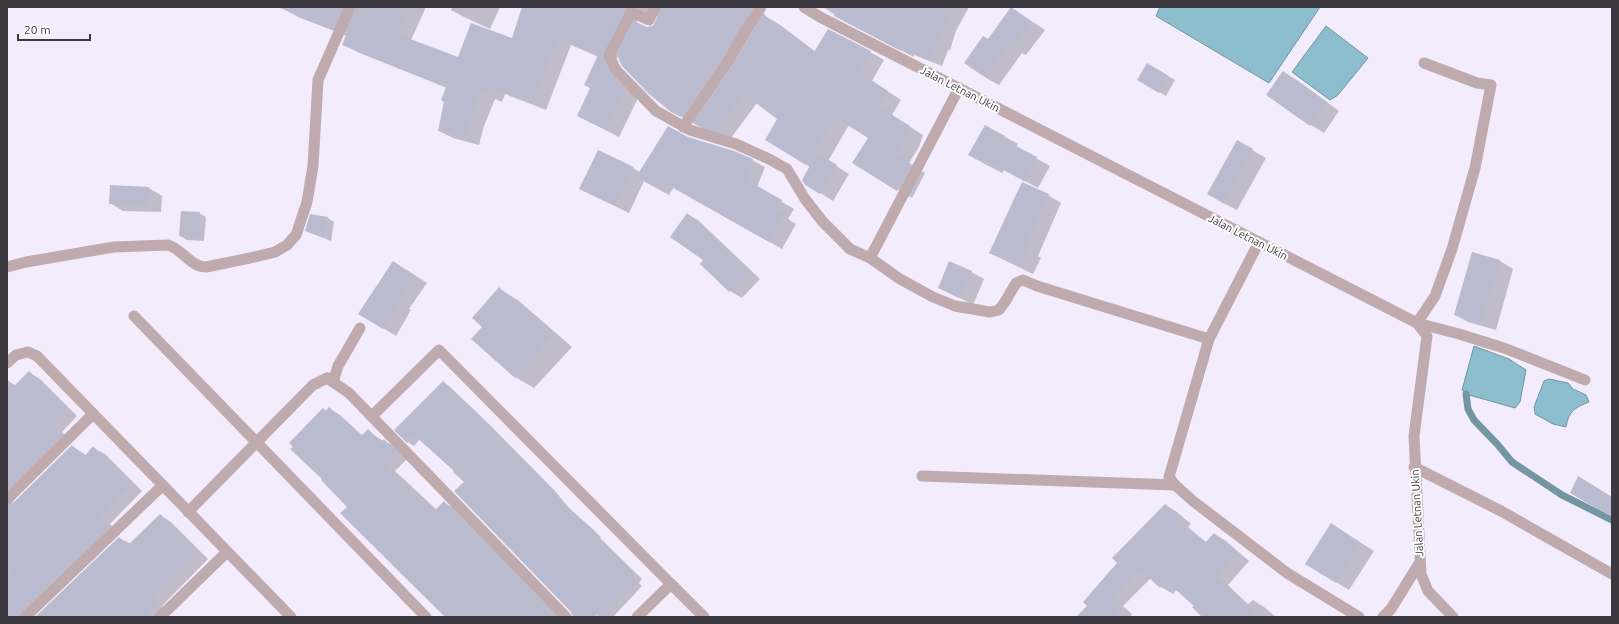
<svg xmlns="http://www.w3.org/2000/svg" width="1619" height="624" viewBox="0 0 1619 624" font-family="Ubuntu,sans-serif">
<rect width="100%" height="100%" fill="#f2ecfd"/>
<g fill="#8dbece" stroke="#7496a3">
<path d="M1160 7H1320L1269 83 1156 16Z"/>
<path d="M1326 26 1368 58 1338 95 1330 100 1292 72Z"/>
<path d="M1474 346 1509 359 1526 370 1520 402 1515 408 1469 395 1462 390Z"/>
<path d="M1549 379 1568 383 1573 389 1586 395 1589 402C1574 408 1569 411 1566 427L1553 424 1535 414 1534 407 1544 381Z"/>
</g>
<g fill="#0003" fill-rule="evenodd">
<path d="M285 7H426L411 40 458 58 512 40 523 7H756L766 15 765 16 779 24 816 52H870L884 60 872 81 901 100 892 115 923 135 919 147 909 163 925 173 912 198 854 163 869 138 849 125 828 161 849 174 833 201 806 184 810 167 767 140 778 118 757 103 731 138 709 132 672 111 618 56 616 60 638 98 619 137 578 116 591 88 599 57 571 45 546 110 505 94 502 102 495 99 484 126 479 145 453 138 439 131 447 88 357 52 344 44 347 36 298 17 284 9ZM648 13 659 17 656 24 649 28 636 23 640 14Z"/>
<path d="M452 7H451H500L490 29 464 17 451 10Z"/>
<path d="M823 7H969L956 31 950 50H948L942 66 914 55V57L846 22Z"/>
<path d="M1012 8 1045 30 1026 55 1022 53 999 85 986 78 988 40Z"/>
<path d="M1147 64 1175 80 1166 96 1138 80Z"/>
<path d="M1283 73 1297 80 1339 111 1324 133 1311 125Z"/>
<path d="M985 126 1018 144 1016 147 1050 166 1038 188 1004 170 1002 173 983 163Z"/>
<path d="M688 138 752 160 765 167 757 187 794 209 788 219 796 224 782 249 674 187 669 195 644 181 629 213 580 189 633 168 640 172Z"/>
<path d="M1238 142 1266 158 1237 210 1221 202Z"/>
<path d="M149 188 162 196 161 212 123 211 110 203Z"/>
<path d="M1048 195 1061 203 1038 256 1041 258 1033 274 990 253Z"/>
<path d="M199 213 206 217 204 241 187 240 180 236Z"/>
<path d="M688 214 699 221 760 279 742 298 730 291 705 260Z"/>
<path d="M328 218 334 222 331 241 306 231Z"/>
<path d="M1500 261 1513 269 1496 330 1468 322 1455 315Z"/>
<path d="M407 270 427 283 409 309 411 310 396 336 383 328Z"/>
<path d="M971 272 984 279 973 305 939 287Z"/>
<path d="M499 289 518 300 572 347 534 388 515 377 483 327Z"/>
<path d="M29 372 40 379 77 416 62 432 72 442 14 500 11 506 72 446 86 455 94 448 105 454 142 491 110 524 120 534 33 617H7V380L16 386Z"/>
<path d="M443 382 449 386 490 425 555 491 570 509 601 537 600 538 642 579 639 583 642 586 613 617H600L596 615 578 617 455 471 420 439 414 446 408 442Z"/>
<path d="M323 409 327 411 330 409 340 415 363 436 368 431 383 441H384L395 446 407 459 395 471 437 510 444 503 455 508 561 617H446Z"/>
<path d="M1165 505 1177 512 1191 524 1188 527 1207 543 1214 534 1226 541 1249 561 1228 585 1248 604 1253 600 1264 607 1276 617H1202L1203 616 1195 605 1177 589 1173 594 1161 587 1151 578 1123 606 1132 614 1130 617H1078L1088 606 1118 563Z"/>
<path d="M160 515 171 522 208 559 162 606 168 611 161 617H37L119 538 131 544Z"/>
<path d="M1344 532 1374 551 1349 590 1336 582Z"/>
</g>
<g fill="none" stroke-linecap="round" stroke-linejoin="round">
<path stroke="#7496a3" stroke-width="7" d="M1466 394 1468 409 1474 420 1498 445 1512 462 1562 495 1612 520"/>
</g>
<g fill="#bbbbd0">
<path d="M280 7H342L333 29 280 8Z"/>
<path d="M357 7H409L397 34 458 57 471 23 512 38 522 7H626L602 55 610 73 625 89 606 130 577 116 590 88 584 85 598 55 557 38 533 103 491 88 489 95 482 92 470 118 466 138 438 131 444 102 441 100 446 87 342 45Z"/>
<path d="M662 7H753L724 54 681 117 671 112 649 94 622 66 617 55 634 21 647 27 653 26Z"/>
<path d="M840 7H954L945 24 937 44H936L930 60 902 49 901 51 834 16Z"/>
<path d="M1011 7 1032 22 1013 48 1008 45 986 78 964 63 983 36 988 39Z"/>
<path d="M764 15 814 52 828 29 871 51 859 72 888 91 878 106 910 126 905 139 895 154 911 164 897 191 852 163 868 138 835 117 806 165 765 140 777 119 744 94 716 131 694 124 736 62Z"/>
<path d="M1147 63 1169 76 1159 93 1137 80Z"/>
<path d="M1283 71 1327 102 1310 126 1266 95Z"/>
<path d="M985 125 1005 136 1003 139 1037 157 1024 181 991 163 989 166 968 155Z"/>
<path d="M668 126 688 137 734 151 753 159 745 179 782 200 776 211 784 216 769 242 661 181 656 188 636 177Z"/>
<path d="M1237 140 1253 149 1223 203 1207 194Z"/>
<path d="M598 150 634 167 615 206 579 189Z"/>
<path d="M817 153 837 165 820 194 805 185 802 180Z"/>
<path d="M1022 182 1049 194 1025 248 1028 249 1020 267 989 253Z"/>
<path d="M110 185 149 187 148 205 109 204Z"/>
<path d="M181 211 200 212 198 238 179 236Z"/>
<path d="M687 213 749 272 729 292 700 264 703 260 670 237Z"/>
<path d="M310 214 328 217 324 238 305 231Z"/>
<path d="M1472 252 1500 260 1482 323 1454 315Z"/>
<path d="M393 261 414 275 397 301 399 302 383 329 358 314Z"/>
<path d="M949 261 972 271 959 298 938 288Z"/>
<path d="M499 287 553 335 515 378 471 339 482 327 472 318Z"/>
<path d="M29 371 66 409 51 425 62 435 7 489V393Z"/>
<path d="M443 381 485 421 484 422 549 486 564 504 596 532 594 534 636 575 633 579 637 582 603 617 599 612 595 617H573L571 612 454 491 464 482 453 472 454 471 414 435 407 443 394 430Z"/>
<path d="M329 407 361 436 368 429 381 442 384 439 397 453 386 464 434 511 444 501 556 617H445L340 513 347 507 321 480 322 479 290 449 293 447 289 443 323 408 326 411Z"/>
<path d="M72 445 84 457 93 446 131 484 100 517 109 527 20 612 18 617H7V577L13 571 7 565V506L12 504Z"/>
<path d="M1578 476 1612 497V517L1570 493Z"/>
<path d="M1165 504 1180 517 1177 520 1205 543 1214 533 1238 553 1216 577 1258 617H1202L1192 607 1194 606 1166 581 1160 588 1141 570 1112 599 1121 607 1112 617H1076L1087 606 1083 602 1117 563 1112 558Z"/>
<path d="M160 514 197 552 151 599 157 604 144 617H35L119 537 128 545Z"/>
<path d="M1331 523 1361 543 1336 583 1305 564Z"/>
</g>
<g fill="none" stroke-linecap="round" stroke-linejoin="round">
<g stroke="#bfaaae" stroke-width="11">
<path d="M655 7 649 20 631 12 609 55 616 70 656 111 690 130 736 144 769 159 787 169 805 199 823 222 850 249 870 258 900 279 933 297 955 306 990 312 999 310 1005 302 1016 283 1023 280 1037 286 1209 339"/>
<path d="M804 7 820 17 1417 323 1427 336 1414 436 1421 574 1428 591 1453 617"/>
<path d="M1424 63 1477 83 1491 85 1475 168 1452 249 1435 296 1417 323 1459 334 1504 348 1585 380"/>
<path d="M683 127 730 58 745 31 761 7"/>
<path d="M1259 242 1209 339 1169 477 1175 485 1193 501 1287 573 1359 617"/>
<path d="M870 258 959 88"/>
<path d="M7 267 26 262 114 247 168 245C182 249 191 267 206 267L250 258 275 252 287 245 296 235 307 202 313 166 318 80 350 7"/>
<path d="M134 316 426 617"/>
<path d="M7 363 16 355 28 352 37 356 291 617"/>
<path d="M327 378 334 379 338 366 360 328"/>
<path d="M372 416 439 350 671 584 637 617"/>
<path d="M1414 467 1501 511 1612 574"/>
<path d="M922 476 1175 485"/>
<path d="M7 499 93 414"/>
<path d="M188 512 313 385 327 378 349 393 566 617"/>
<path d="M671 584 704 617"/>
<path d="M25 617 162 486"/>
<path d="M160 617 227 552"/>
<path d="M1383 617 1391 609 1420 562"/>
</g>
</g>
<g text-anchor="middle" stroke-width="4" stroke-linejoin="round" paint-order="stroke">
<g font-size="11" fill="#3b3840" stroke="#fdfdfd">
<text transform="translate(960 89) rotate(27)" y="4">Jalan Letnan Ukin</text>
<text transform="translate(1248 237) rotate(27)" y="4">Jalan Letnan Ukin</text>
<text transform="translate(1417 513) rotate(-93)" y="4">Jalan Letnan Ukin</text>
</g>
</g>
<rect width="1619" height="624" fill="none" stroke="#3b3840" stroke-width="16"/>
<path d="M18 34v6h72v-6" fill="none" stroke="#3b3840" stroke-width="2"/>
<text x="24" y="34" font-size="12" fill="#3b3840" stroke="#fdfdfd" stroke-width="3" paint-order="stroke">20 m</text>
</svg>
